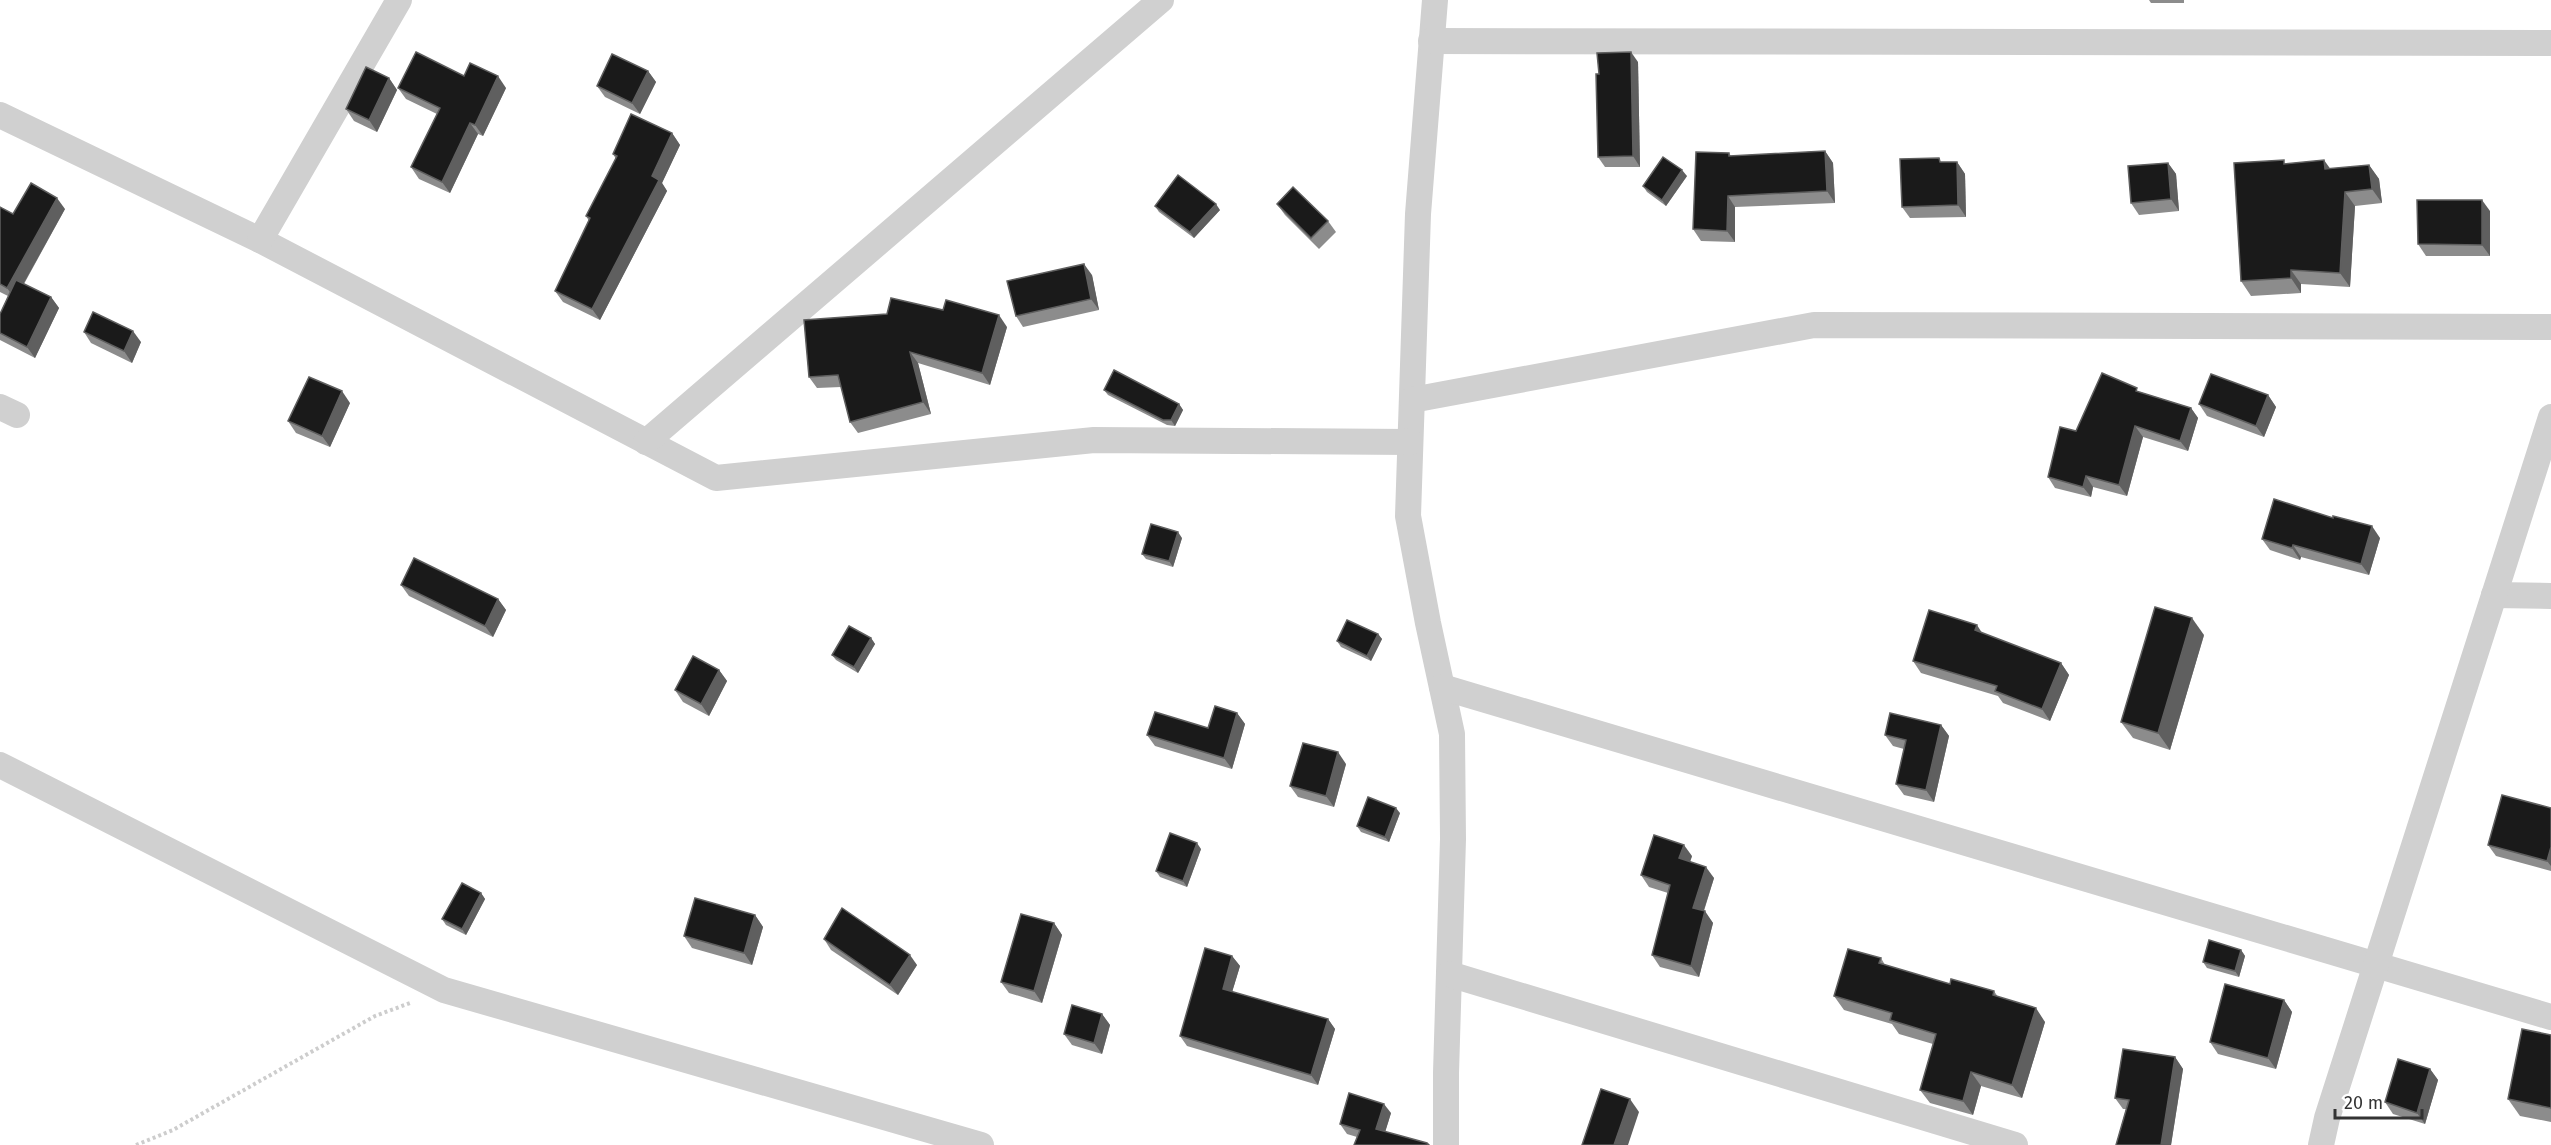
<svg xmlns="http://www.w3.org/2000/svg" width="2551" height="1145" viewBox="0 0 2551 1145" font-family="'Fira Sans',sans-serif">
<rect width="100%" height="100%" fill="#fff"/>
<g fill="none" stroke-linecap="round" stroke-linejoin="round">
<path stroke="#cdcdcd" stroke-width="4" stroke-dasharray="3 3" stroke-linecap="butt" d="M136 1145 173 1130 375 1016 410 1003"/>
<g stroke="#d0d0d0" stroke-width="26">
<path d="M1435 0 1418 214 1408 516 1428 623 1452 734 1453 839 1446 1073V1145"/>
<path d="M1431 41 2551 43"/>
<path d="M0 115 260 240 716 478 1094 440 1410 442"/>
<path d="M260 240 399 0"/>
<path d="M1412 400 1814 325 2551 327"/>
<path d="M0 407 17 415"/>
<path d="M646 442 1161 0"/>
<path d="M2494 595 2551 596"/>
<path d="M1442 687 2551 1017"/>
<path d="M0 765 444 990 981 1145"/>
<path d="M1449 974 2015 1145"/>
<path d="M2321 1145 2327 1118 2551 417"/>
</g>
</g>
<g fill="#8c8c8c">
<path d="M2149 0H2184V3H2151Z"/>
<path d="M1638 62 1640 167H1605L1598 157 1599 74Z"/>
<path d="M648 71 656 82 640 114 605 97 597 86Z"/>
<path d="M464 76 506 88 483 136 478 134 450 193 419 179 411 167 437 114 406 99 398 88Z"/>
<path d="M389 78 397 90 377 132 354 121 346 109Z"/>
<path d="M672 133 680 145 662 183 667 191 600 320 563 302 555 291 589 221 586 216 616 159 613 154Z"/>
<path d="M1825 151 1833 163 1835 203 1735 207V242L1701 241 1693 229 1729 153 1731 156Z"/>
<path d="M1943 162H1957L1965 174 1966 217 1910 218 1902 207Z"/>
<path d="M2168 163 2176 174 2179 211 2139 215 2131 203Z"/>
<path d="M2287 164 2330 169 2369 165 2379 179 2382 203 2355 206 2350 287 2301 284V293L2251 296 2241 281Z"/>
<path d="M1687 176 1666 206 1647 192 1643 186Z"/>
<path d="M1277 204 1328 221 1336 232 1319 249 1285 215Z"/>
<path d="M1155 206 1220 210 1194 238 1159 212Z"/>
<path d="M0 207 13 214 65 209 24 284 51 297 59 308 35 358 0 340V314L8 296 0 292Z"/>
<path d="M2490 211V256H2426L2418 244Z"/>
<path d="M1092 275 1099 310 1023 327 1016 316Z"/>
<path d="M1007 327 990 385 918 363 931 414 858 433 850 422 841 387 817 388 809 377Z"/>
<path d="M84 332 141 342 132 363 91 343Z"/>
<path d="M1104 390 1179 404 1183 410 1175 426 1167 425 1108 395Z"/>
<path d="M2140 392 2191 408 2198 418 2188 451 2143 437 2127 496 2093 487 2091 497 2055 488 2048 477 2076 431Z"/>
<path d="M2268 395 2276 407 2264 437 2207 416 2199 404Z"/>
<path d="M350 403 330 447 296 433 288 421Z"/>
<path d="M2333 518 2380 538 2369 575 2301 557 2300 560 2270 550 2262 539Z"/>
<path d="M1182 538 1173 567 1146 559 1142 554Z"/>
<path d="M401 585 498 599 506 610 493 637 409 596Z"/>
<path d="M1378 634 1382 639 1371 661 1341 647 1337 641Z"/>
<path d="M1983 634 2061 663 2069 675 2050 721 2003 703 1998 696 1921 673 1913 661Z"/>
<path d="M2204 635 2170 750 2133 738 2121 722Z"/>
<path d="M871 638 875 644 858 673 836 660 832 655Z"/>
<path d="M719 670 727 681 709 716 683 702 675 690Z"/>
<path d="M1237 713 1245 724 1232 769 1155 746 1147 735 1208 728Z"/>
<path d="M1941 725 1949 736 1934 802 1904 795 1896 784 1904 749 1893 746 1885 735Z"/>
<path d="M1346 764 1334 807 1298 797 1290 786Z"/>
<path d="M2551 808V871L2496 856 2488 845Z"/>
<path d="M1400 813 1389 842 1361 832 1357 826Z"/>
<path d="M1201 849 1187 887 1160 877 1156 871Z"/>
<path d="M1692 856 1690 862 1714 878 1704 911 1713 923 1699 977 1660 967 1652 955 1668 893 1649 887 1641 875Z"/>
<path d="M481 893 485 899 466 935 446 925 442 919Z"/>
<path d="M755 915 763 927 752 965 692 948 684 936Z"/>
<path d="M1054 923 1062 935 1042 1003 1009 993 1001 982Z"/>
<path d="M824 939 917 965 898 995 831 950Z"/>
<path d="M2241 950 2245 956 2239 977 2207 968 2203 962Z"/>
<path d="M1232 956 1240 966 1232 992 1328 1019 1335 1029 1318 1085 1187 1046 1180 1036Z"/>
<path d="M1881 958 1885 965 1950 984 1994 991 1998 997 2045 1022 2022 1098 1981 1086 1973 1115 1930 1103 1920 1090 1933 1044 1899 1034 1892 1024 1844 1010 1834 996Z"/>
<path d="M2284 1000 2292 1012 2276 1069 2218 1054 2210 1042Z"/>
<path d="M1102 1014 1110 1025 1102 1054 1072 1045 1064 1034Z"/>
<path d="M2551 1035V1122L2520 1116 2508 1099Z"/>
<path d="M2175 1057 2183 1069 2171 1145H2116L2126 1109H2123L2115 1098Z"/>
<path d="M2430 1069 2438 1080 2425 1124 2393 1114 2385 1102Z"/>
<path d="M1391 1113 1385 1132 1357 1137 1347 1134 1340 1124Z"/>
</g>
<g fill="#5f5f5f">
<path d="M1631 52 1638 62 1640 167 1633 156Z"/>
<path d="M648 71 656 82 640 114 632 103Z"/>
<path d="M498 76 506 88 483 136 475 125Z"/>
<path d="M389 78 397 90 377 132 369 120Z"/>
<path d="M470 123 478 134 450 193 442 182Z"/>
<path d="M672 133 680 145 662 183 667 191 600 320 592 309Z"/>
<path d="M1825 151 1833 163 1835 203 1827 191Z"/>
<path d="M2324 160 2334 174 2325 169Z"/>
<path d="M1957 162 1965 174 1966 217 1958 205Z"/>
<path d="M2168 163 2176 174 2179 211 2171 199Z"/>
<path d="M2369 165 2379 179 2382 203 2372 189Z"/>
<path d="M1682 170 1687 176 1666 206 1662 200Z"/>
<path d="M2345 192 2355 206 2350 287 2340 273Z"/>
<path d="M1728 196 1735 207V242L1727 231Z"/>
<path d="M57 198 65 209 15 299 7 288Z"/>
<path d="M2482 200 2490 211V256L2482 245Z"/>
<path d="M1216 204 1220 210 1194 238 1190 232Z"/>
<path d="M1084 264 1092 275 1099 310 1091 299Z"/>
<path d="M2291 270 2301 284V293L2291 278Z"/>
<path d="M51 297 59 308 35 358 27 347Z"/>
<path d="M999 315 1007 327 990 385 982 373Z"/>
<path d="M133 331 141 342 132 363 124 351Z"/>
<path d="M910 352 918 363 931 414 923 402Z"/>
<path d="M342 391 350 403 330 447 322 436Z"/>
<path d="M2268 395 2276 407 2264 437 2256 426Z"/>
<path d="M1179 404 1183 410 1175 426 1171 420Z"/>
<path d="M2191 408 2198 418 2188 451 2180 441Z"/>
<path d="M2135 426 2143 437 2127 496 2119 485Z"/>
<path d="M2086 476 2093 487 2091 497 2083 487Z"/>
<path d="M2372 526 2380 538 2369 575 2361 564Z"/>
<path d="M1178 532 1182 538 1173 567 1169 561Z"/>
<path d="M2293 545 2301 557 2300 560 2292 548Z"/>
<path d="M498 599 506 610 493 637 485 626Z"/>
<path d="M2192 618 2204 635 2170 750 2158 733Z"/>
<path d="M1977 625 1984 636 1975 630Z"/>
<path d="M1378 634 1382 639 1371 661 1367 656Z"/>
<path d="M871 638 875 644 858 673 854 667Z"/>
<path d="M2061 663 2069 675 2050 721 2042 709Z"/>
<path d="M719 670 727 681 709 716 701 704Z"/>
<path d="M1237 713 1245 724 1232 769 1224 758Z"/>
<path d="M1941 725 1949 736 1934 802 1926 790Z"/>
<path d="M1338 752 1346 764 1334 807 1326 796Z"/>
<path d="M1396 808 1400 813 1389 842 1385 837Z"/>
<path d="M1197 843 1201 849 1187 887 1183 881Z"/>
<path d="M1684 845 1692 856 1687 870 1679 858Z"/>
<path d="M2551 847V866L2547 861Z"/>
<path d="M1706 867 1714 878 1701 919 1693 908Z"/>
<path d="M481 893 485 899 466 935 462 929Z"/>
<path d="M1705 911 1713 923 1699 977 1691 966Z"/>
<path d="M755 915 763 927 752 965 744 953Z"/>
<path d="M1054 923 1062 935 1042 1003 1034 991Z"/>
<path d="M2241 950 2245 956 2239 977 2235 971Z"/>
<path d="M910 955 917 965 898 995 890 985Z"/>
<path d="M1232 956 1240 966 1230 999 1223 989Z"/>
<path d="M2284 1000 2292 1012 2276 1069 2268 1058Z"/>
<path d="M2036 1008 2045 1022 2022 1098 2012 1085Z"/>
<path d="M1102 1014 1110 1025 1102 1054 1094 1043Z"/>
<path d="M1328 1019 1335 1029 1318 1085 1311 1075Z"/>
<path d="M2175 1057 2183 1069 2171 1145H2161Z"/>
<path d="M2430 1069 2438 1080 2425 1124 2417 1113Z"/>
<path d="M1971 1072 1981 1086 1973 1115 1963 1101Z"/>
<path d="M1630 1099 1639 1112 1628 1145H1614Z"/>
<path d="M1384 1104 1391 1113 1383 1139 1376 1129Z"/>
</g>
<g fill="#1a1a1a" stroke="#5f5f5f" stroke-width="1.5">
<path d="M416 52 464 76 470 63 498 76 475 125 470 123 442 182 411 167 440 108 398 88Z"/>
<path d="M1631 52 1633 156 1598 157 1596 74H1599L1597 53Z"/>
<path d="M612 54 648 71 632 103 597 86Z"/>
<path d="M366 67 389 78 369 120 346 109Z"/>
<path d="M631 114 672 133 652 176 659 180 592 309 555 291 590 218 586 216 617 156 613 154Z"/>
<path d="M1825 151 1827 191 1728 196 1727 231 1693 229 1696 152 1729 153V156Z"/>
<path d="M1663 157 1682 170 1662 200 1643 186Z"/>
<path d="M1939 158 1940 162H1957L1958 205 1902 207 1900 159Z"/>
<path d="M2284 160V164L2324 160 2325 169 2369 165 2372 189 2345 192 2340 273 2291 270V278L2241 281 2234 163Z"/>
<path d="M2168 163 2171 199 2131 203 2128 166Z"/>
<path d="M1178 175 1216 204 1190 232 1155 206Z"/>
<path d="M31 183 57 198 7 288 0 284V207L13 214Z"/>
<path d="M1293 187 1328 221 1311 238 1277 204Z"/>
<path d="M2417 200H2482V245L2418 244Z"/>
<path d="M1084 264 1091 299 1016 316 1007 281Z"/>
<path d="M16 280 51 297 27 347 0 333V314Z"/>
<path d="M891 298 943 310 946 300 999 315 982 373 910 352 923 402 850 422 838 375 809 377 804 320 887 314Z"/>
<path d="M93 312 133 331 124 351 84 332Z"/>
<path d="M1114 370 1179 404 1171 420H1163L1104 390Z"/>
<path d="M2102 373 2137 388 2136 391 2191 408 2180 441 2135 426 2119 485 2086 476 2083 487 2048 477 2060 427 2076 431Z"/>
<path d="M2211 374 2268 395 2256 426 2199 404Z"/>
<path d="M309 377 342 391 322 436 288 421Z"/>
<path d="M2274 499 2333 518V516L2372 526 2361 564 2293 545 2292 548 2262 539Z"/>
<path d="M1151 524 1178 532 1169 561 1142 554Z"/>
<path d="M414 558 498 599 485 626 401 585Z"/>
<path d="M2155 607 2192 618 2158 733 2121 722Z"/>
<path d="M1929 610 1977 625 1975 630 2061 663 2042 709 1995 691 1997 686 1913 661Z"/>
<path d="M1347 620 1378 634 1367 656 1337 641Z"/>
<path d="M849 626 871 638 854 667 832 655Z"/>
<path d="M693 656 719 670 701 704 675 690Z"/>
<path d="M1215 706 1237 713 1224 758 1147 735 1155 712 1208 728Z"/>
<path d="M1890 713 1941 725 1926 790 1896 784 1906 740 1885 735Z"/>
<path d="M1303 743 1338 752 1326 796 1290 786Z"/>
<path d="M2502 795 2551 808V847L2547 861 2488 845Z"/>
<path d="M1368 797 1396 808 1385 837 1357 826Z"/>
<path d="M1170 833 1197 843 1183 881 1156 871Z"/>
<path d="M1654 835 1684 845 1679 858 1706 867 1693 908 1705 911 1691 966 1652 955 1670 885 1641 875Z"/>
<path d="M462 883 481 893 462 929 442 919Z"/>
<path d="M695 898 755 915 744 953 684 936Z"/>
<path d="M842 908 910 955 890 985 824 939Z"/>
<path d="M1021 914 1054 923 1034 991 1001 982Z"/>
<path d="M2209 940 2241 950 2235 971 2203 962Z"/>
<path d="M1205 948 1232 956 1223 989 1328 1019 1311 1075 1180 1036Z"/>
<path d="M1848 949 1881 958 1879 963 1950 984 1951 979 1994 991 1993 995 2036 1008 2012 1085 1971 1072 1963 1101 1920 1090 1936 1034 1890 1020 1892 1013 1834 996Z"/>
<path d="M2225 984 2284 1000 2268 1058 2210 1042Z"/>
<path d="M1072 1005 1102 1014 1094 1043 1064 1034Z"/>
<path d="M2522 1029 2551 1035V1108L2508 1099Z"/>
<path d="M2123 1049 2175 1057 2161 1145H2116L2129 1100 2115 1098Z"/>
<path d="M2398 1059 2430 1069 2417 1113 2385 1102Z"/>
<path d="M1601 1089 1630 1099 1614 1145H1582Z"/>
<path d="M1349 1093 1384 1104 1376 1129 1427 1143 1429 1145H1354L1360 1130 1340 1124Z"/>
</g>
<path d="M2335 1109v9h87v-9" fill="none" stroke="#333333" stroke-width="3"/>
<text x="2344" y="1109" font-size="18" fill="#333333" stroke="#ffffff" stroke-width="4.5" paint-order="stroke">20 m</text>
</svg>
